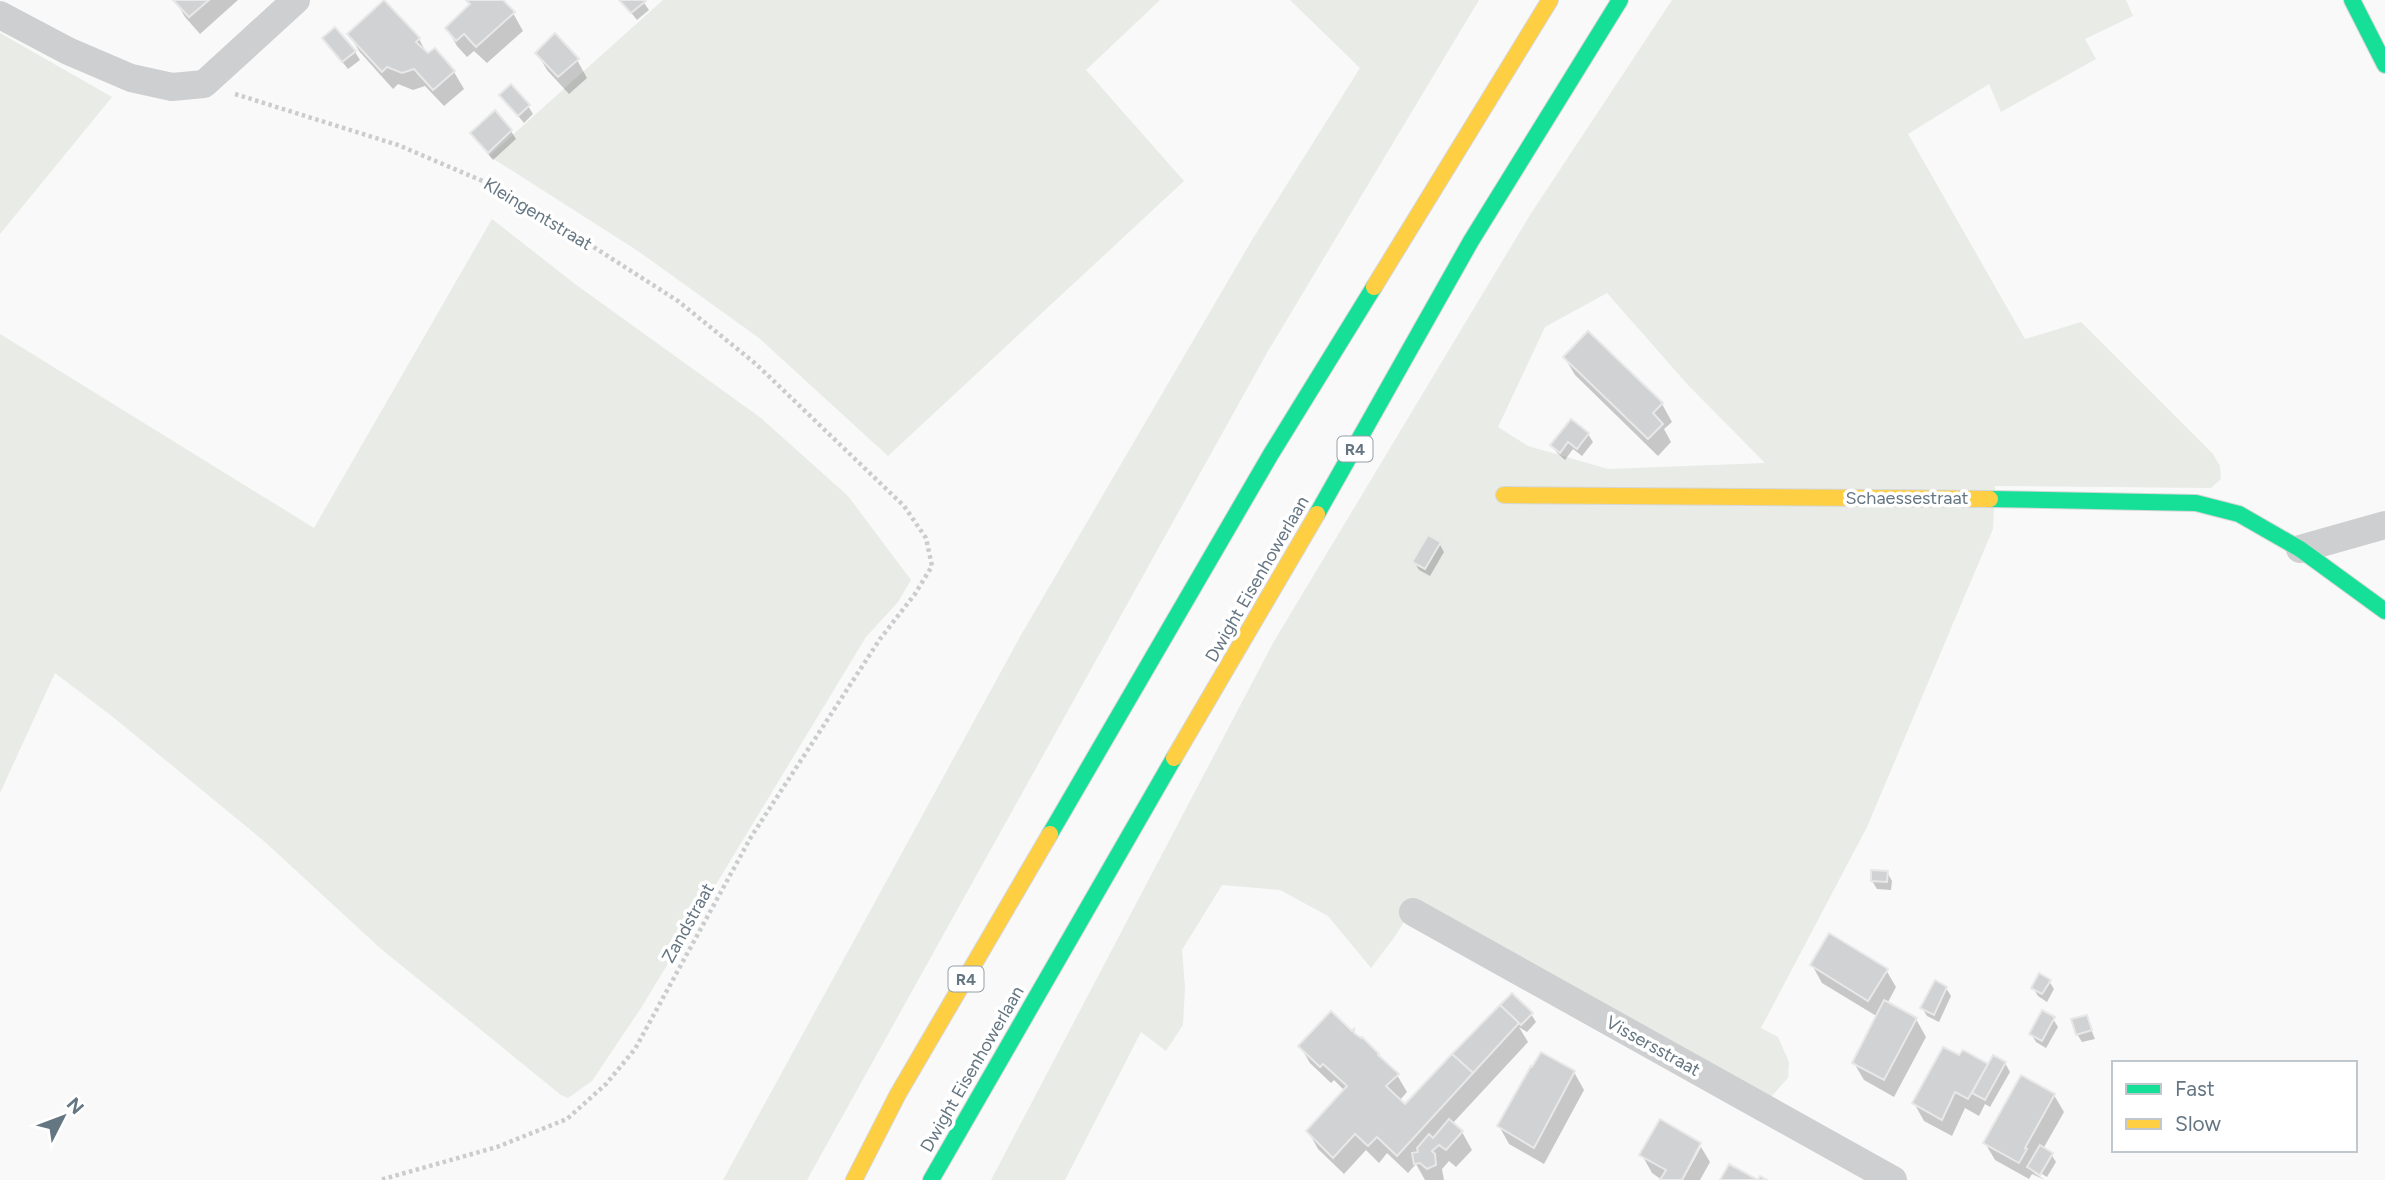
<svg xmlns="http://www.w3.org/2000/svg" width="2385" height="1180" viewBox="0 0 2385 1180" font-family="Figtree,sans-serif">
<rect width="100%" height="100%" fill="#f9f9f9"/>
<g fill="#e8ebe6" fill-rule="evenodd">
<path d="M663 0H1160L1086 70 1184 181 888 456 759 338 638 251 489 156Z"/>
<path d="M1290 0H1479L1268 351 807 1180H723L1021 635 1252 240 1360 68Z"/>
<path d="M1672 0H2126L2133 16 2085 39 2096 59 2001 112 1989 84 1908 134 2025 339 2081 322 2213 454 2220 466 2221 479 2211 488 1995 486 1993 529 1867 827 1761 1028 1778 1037 1789 1062 1788 1078 1770 1098 1418 899 1396 935 1371 968 1328 916 1280 890 1222 885 1182 950 1185 987 1183 1025 1166 1051 1141 1032 1065 1180H991L1273 643 1530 215ZM1607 293 1688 385 1765 463 1608 469 1528 446 1498 427 1545 327Z"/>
<path d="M0 33 112 97 0 234Z"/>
<path d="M492 219 575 284 761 418 848 496 911 580 898 602 866 637 641 1008 592 1081 568 1098 561 1095 380 948 265 842 113 717 55 673 0 793V334L314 528Z"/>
</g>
<g fill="#0003">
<path d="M175 0H238L200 34 185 17Z"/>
<path d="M469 0H501L513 13 523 31 487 63 474 51 467 57 457 46 447 29 471 5Z"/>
<path d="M621 0H642L649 10 637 20Z"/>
<path d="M349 34 419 39 428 56 454 72 464 89 444 106 425 86 413 90 398 84 393 89 359 51Z"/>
<path d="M324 39 355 52 360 60 348 69Z"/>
<path d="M537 53 577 60 587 78 569 94 547 70Z"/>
<path d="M501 95 528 106 533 114 524 123Z"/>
<path d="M511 131 516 139 493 160 472 134Z"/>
<path d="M1565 358 1662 404 1672 422 1664 429 1671 442 1658 456 1575 375Z"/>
<path d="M1588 434 1593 442 1582 456 1573 449 1565 460 1557 453 1553 445Z"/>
<path d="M1439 543 1444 552 1430 576 1419 570 1414 562Z"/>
<path d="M1887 872 1892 881 1891 890 1877 889 1872 881Z"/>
<path d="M1812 965 1886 970 1896 987 1887 1004 1916 1019 1926 1037 1894 1097 1864 1080 1854 1063 1878 1017 1822 983Z"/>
<path d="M2049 981 2054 989 2047 1002 2038 996 2033 988Z"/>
<path d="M1946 988 1951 996 1939 1022 1927 1016 1922 1008Z"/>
<path d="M1512 995 1531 1014 1536 1022 1527 1032 1519 1027 1528 1042 1452 1124 1462 1132 1472 1150 1456 1167 1449 1161 1442 1169 1444 1180H1425L1416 1164 1408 1173 1387 1153 1379 1163 1366 1150 1344 1174 1318 1149 1308 1131 1345 1091 1334 1080 1331 1083 1310 1063 1300 1046 1397 1075 1407 1092 1399 1101 1405 1106Z"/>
<path d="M2086 1017 2095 1039 2082 1042 2077 1034Z"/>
<path d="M2053 1019 2058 1027 2046 1048 2036 1042 2031 1034Z"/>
<path d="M1960 1058 1986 1065 1988 1068 2005 1063 2010 1072 1990 1107 1985 1104 1979 1116 1965 1108 1952 1136 1924 1121 1914 1103Z"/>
<path d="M1574 1072 1584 1090 1544 1164 1509 1144 1499 1126Z"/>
<path d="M2054 1095 2064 1112 2043 1149 2051 1154 2056 1162 2047 1177 2034 1169V1173L2045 1180 2032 1174 2029 1179 1995 1160 1985 1143Z"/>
<path d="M1660 1122 1700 1145 1699 1144 1679 1180H1662L1652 1173 1642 1155Z"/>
<path d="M1701 1147 1710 1162 1700 1180H1683Z"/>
</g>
<g fill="#d0d2d3" stroke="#e8e8e8" stroke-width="2">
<path d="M173 0H209L189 17Z"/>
<path d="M384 0 420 38 416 42 428 53 435 48 455 71 433 90 414 69 402 73 387 67 382 72 347 34Z"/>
<path d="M466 0H503L515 12 476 47 464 34 456 41 445 28 470 4Z"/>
<path d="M619 0H645L646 1 631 13Z"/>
<path d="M335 27 356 51 342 62 322 38Z"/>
<path d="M555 33 579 59 558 77 535 53Z"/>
<path d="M511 84 530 105 518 116 499 95Z"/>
<path d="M495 110 512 130 488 153 470 133Z"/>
<path d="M1588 331 1663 403 1653 413 1663 424 1648 439 1563 357Z"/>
<path d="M1571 419 1589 433 1577 449 1568 442 1560 453 1550 445Z"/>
<path d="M1428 535 1441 542 1425 569 1412 562Z"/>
<path d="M1871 870 1888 871 1887 882 1871 881Z"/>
<path d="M1829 933 1888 969 1868 1001 1810 965Z"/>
<path d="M2039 973 2051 980 2042 994 2031 988Z"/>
<path d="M1935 980 1947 987 1934 1015 1920 1008Z"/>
<path d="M1512 993 1533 1013 1521 1025 1500 1005Z"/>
<path d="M1884 1000 1917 1018 1884 1080 1852 1063Z"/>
<path d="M1500 1005 1519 1023 1473 1073 1452 1054Z"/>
<path d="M2042 1010 2055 1017 2042 1041 2029 1034Z"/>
<path d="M1331 1011 1352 1031 1354 1029V1033L1361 1038 1362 1037 1379 1054 1378 1055 1399 1074 1386 1086 1405 1104 1452 1054 1473 1073 1397 1156 1377 1137 1368 1146 1355 1134 1333 1158 1306 1131 1347 1086 1323 1064 1320 1067 1298 1046Z"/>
<path d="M2087 1015 2092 1030 2076 1035 2071 1019Z"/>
<path d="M1943 1047 1959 1055 1963 1050 1988 1064 1968 1099 1955 1092 1942 1120 1912 1103Z"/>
<path d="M1541 1052 1575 1071 1534 1148 1497 1126 1531 1066 1532 1067Z"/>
<path d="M1993 1055 2006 1062 1985 1100 1972 1093Z"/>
<path d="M2021 1075 2055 1094 2025 1148 2027 1149 2019 1163 1983 1143Z"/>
<path d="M1449 1119 1463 1131 1446 1150 1439 1145 1432 1151 1435 1154 1436 1165 1427 1169 1420 1163 1414 1164 1412 1153 1418 1152 1417 1148 1429 1134 1433 1138Z"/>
<path d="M1660 1119 1701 1143 1682 1180H1660L1666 1170 1639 1155Z"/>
<path d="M2040 1145 2053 1153 2040 1175 2027 1167Z"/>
<path d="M1729 1164 1758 1180 1760 1176 1767 1180H1720Z"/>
</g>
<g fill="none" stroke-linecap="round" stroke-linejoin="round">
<g stroke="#d5d6d7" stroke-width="18">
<g id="fast">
<path d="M2352 0 2385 65"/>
<path d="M1990 499 2196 503 2239 514 2300 549 2385 611"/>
<path d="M1317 514 1471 241 1620 0"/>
<path d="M1050 834 1271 454 1374 287"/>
<path d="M931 1180 1174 758"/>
</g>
</g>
<g stroke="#d5d6d7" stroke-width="18">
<g id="slow">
<path d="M1374 287 1550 0"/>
<path d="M1504 495 1990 499"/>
<path d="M1174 758 1317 514"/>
<path d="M854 1180 898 1094 1050 834"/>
</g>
</g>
<path stroke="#cbcccd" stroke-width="4.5" stroke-dasharray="3.5 3.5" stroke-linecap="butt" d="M235 94 398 145 492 185 556 223 678 301 756 364 904 506 926 538 932 566 915 594 880 639 751 837 635 1049 606 1084 567 1119 497 1147 380 1180"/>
<g stroke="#cecfd0" stroke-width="28">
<path d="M0 15 68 51 131 78 172 87 204 84 296 0"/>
<path d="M2300 549 2385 525"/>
<path d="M1413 912 1893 1180"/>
</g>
<use href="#fast" stroke="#16e098" stroke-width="16"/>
<use href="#slow" stroke="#ffcf43" stroke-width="16"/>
</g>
<g text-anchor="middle" stroke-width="7" stroke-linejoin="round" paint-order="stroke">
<g fill="#fff" stroke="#939fa8" stroke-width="2">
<rect x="1337.5" y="436.5" width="35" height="25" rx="5"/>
<rect x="948.5" y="966.5" width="35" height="25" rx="5"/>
</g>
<g font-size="16" font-weight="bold" fill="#657683">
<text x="1355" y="455">R4</text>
<text x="966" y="985">R4</text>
</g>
<g font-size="18" fill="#657683" stroke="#fff">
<text transform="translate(538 214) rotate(31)" y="6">Kleingentstraat</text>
<text x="1907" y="504">Schaessestraat</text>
<text transform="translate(1257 579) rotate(-60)" y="6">Dwight Eisenhowerlaan</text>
<text transform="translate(688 923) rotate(-61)" y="6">Zandstraat</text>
<text transform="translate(1653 1046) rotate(29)" y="6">Vissersstraat</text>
<text transform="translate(972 1069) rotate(-60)" y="6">Dwight Eisenhowerlaan</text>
</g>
</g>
<rect x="2112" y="1061" width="245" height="91" fill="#ffffff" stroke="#c1c8cd" stroke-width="2"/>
<rect x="2126" y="1084" width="35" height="10" fill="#16e098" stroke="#c1c8cd" stroke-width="2"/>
<text x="2175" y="1096" font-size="21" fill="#657683">Fast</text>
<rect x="2126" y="1119" width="35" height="10" fill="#ffcf43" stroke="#c1c8cd" stroke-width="2"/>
<text x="2175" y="1131" font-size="21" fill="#657683">Slow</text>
<g transform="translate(63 1117) rotate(48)" stroke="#ffffff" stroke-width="5" paint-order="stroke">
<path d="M0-5L12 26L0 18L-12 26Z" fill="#657683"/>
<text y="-10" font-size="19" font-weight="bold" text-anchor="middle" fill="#657683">N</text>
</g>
</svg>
